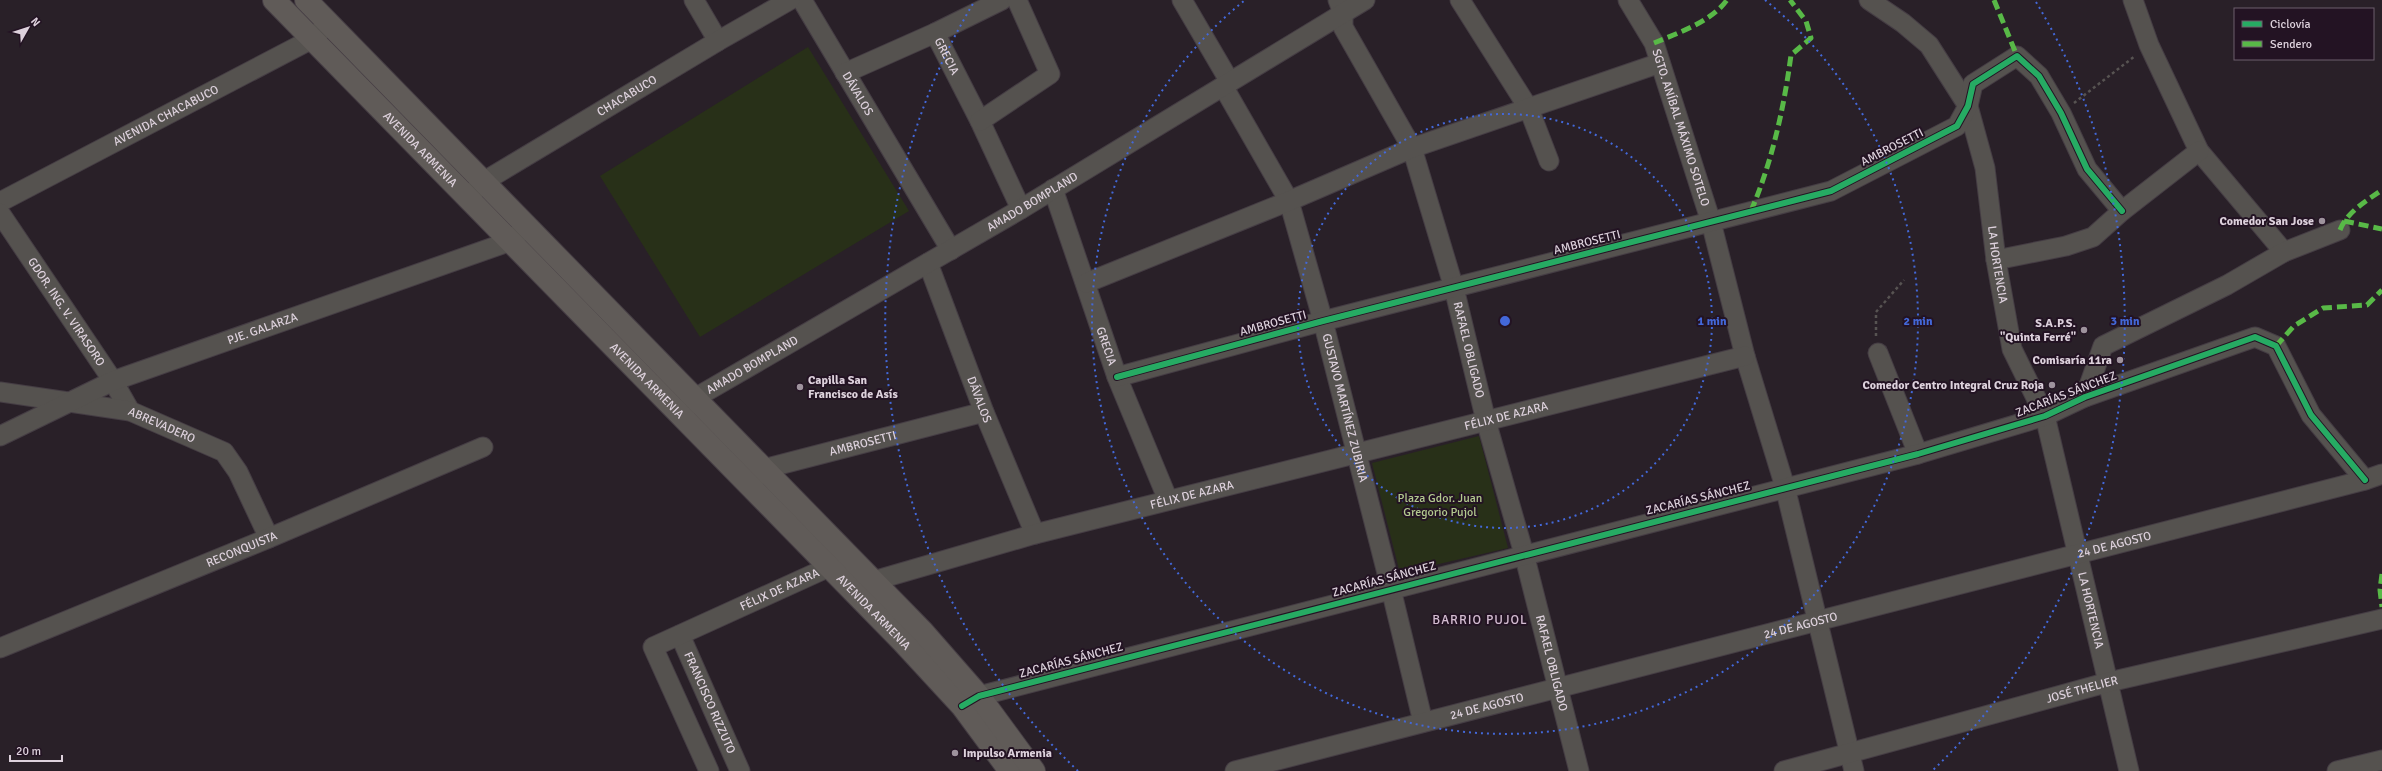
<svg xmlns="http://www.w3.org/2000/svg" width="2382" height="771" viewBox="0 0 2382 771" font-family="Signika,sans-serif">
<rect width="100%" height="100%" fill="#292028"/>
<g fill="#283018">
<path d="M808 47 909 211 700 337 600 176Z"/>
<path d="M1479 436 1508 548 1400 573 1372 463Z"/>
</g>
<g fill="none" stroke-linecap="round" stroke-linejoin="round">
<g stroke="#453d44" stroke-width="21">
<g id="minor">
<path d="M694 0 718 41"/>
<path id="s1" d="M802 0 951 250"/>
<path d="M1182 0 1230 82"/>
<path id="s2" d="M1338 0 1343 13V27L1412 148 1454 288 1486 421 1524 554 1579 771"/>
<path d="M1460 0 1529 109 1549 161"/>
<path id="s3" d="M1628 0 1654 43 1711 222 1745 356 1785 487 1854 771"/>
<path id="s4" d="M1869 0 1903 23 1929 45 1968 106 1985 168 1996 260 2012 349 2045 416 2129 771"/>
<path d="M2133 0 2149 45 2199 151 2284 252"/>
<path id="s5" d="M935 33 980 121 1021 209"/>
<path d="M845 73 935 33 1002 0"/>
<path id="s6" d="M1223 86 1289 201 1323 321 1391 589 1423 722"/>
<path d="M980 121 1050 74 1017 0"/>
<path id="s7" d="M1053 189 1117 377 1168 500"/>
<path id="s8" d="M473 192 483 182 718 41 790 0"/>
<path id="s9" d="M0 202 312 39 329 23"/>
<path id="s10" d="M0 213 113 381 130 411"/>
<path d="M1996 260 2066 246 2093 237 2122 211 2199 151"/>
<path id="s11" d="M928 263 984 412 1035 534"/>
<path d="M1086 283 1289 201 1412 148 1660 63"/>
<path d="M1878 353 1918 454"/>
<path d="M1117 377 1323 321 1831 191 1957 126 1968 106 1973 84 2017 56 2039 76 2061 113 2087 169 2122 211"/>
<path id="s12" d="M0 392 130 411 224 452 238 472 269 538"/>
<path d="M2085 397 2103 346 2227 285 2284 252 2340 230"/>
<path id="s13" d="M685 409 695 398 1021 209 1365 0"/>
<path id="s14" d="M0 436 113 381 511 241 526 226"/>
<path id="s15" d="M755 478 763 469 984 412"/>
<path id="s16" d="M680 635 740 771"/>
<path id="s17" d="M0 648 269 538 483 447"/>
<path d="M968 702 979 696 1918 454 2045 416 2085 397 2255 337 2276 346 2311 415 2365 480"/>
<path id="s18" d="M709 771 653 647 829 567 873 581 1035 534 1745 356"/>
<path id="s19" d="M1235 771 2365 480 2382 474"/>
<path id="s20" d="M1784 771 2109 682 2382 619"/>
<path d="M2337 771 2382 760"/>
</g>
</g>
<g stroke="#453d44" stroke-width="24">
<g id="major">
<path id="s21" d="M274 0 902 641 962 706 1010 771"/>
<path d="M306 0 923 632 979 696 1034 771"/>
</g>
</g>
<g stroke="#575352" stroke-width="2.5" stroke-dasharray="3 3" stroke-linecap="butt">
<path d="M2074 103 2135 56"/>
<path d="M1876 336V312L1904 280"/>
</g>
<use href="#minor" stroke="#55524f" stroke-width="19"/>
<use href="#major" stroke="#605b58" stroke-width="22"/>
<g stroke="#58b947" stroke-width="5" stroke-dasharray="10 5" stroke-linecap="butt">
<path d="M1994 0 2017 56"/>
<path d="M1654 43C1678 33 1711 22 1727 0"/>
<path d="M1751 211C1772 162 1784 108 1791 55L1811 38 1806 21 1790 0"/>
<path d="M2344 221 2382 229"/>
<path d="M2340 230C2347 212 2366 201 2382 190"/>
<path d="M2276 346 2294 326 2323 308 2367 305 2382 290"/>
<path d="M2382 574 2380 590 2382 607"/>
</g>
<g stroke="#231323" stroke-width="8">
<g id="cycleway">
<path d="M1117 377 1323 321 1831 191 1957 126 1968 106 1973 84 2017 56 2039 76 2061 113 2087 169 2122 211"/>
<path d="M962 706 979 696 1918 454 2045 416 2085 397 2255 337 2276 346 2311 415 2365 480"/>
</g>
</g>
<use href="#cycleway" stroke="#26ab63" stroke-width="6"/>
</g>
<g fill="none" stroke="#4368d9" stroke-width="2" stroke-dasharray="2 4">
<circle cx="1505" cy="321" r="207"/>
<path d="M1765 0A413 413 0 1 1 1245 0"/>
<path d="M1078 771A620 620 0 0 1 974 2M2036 2A620 620 0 0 1 1932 771"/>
</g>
<g fill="#9e939d" stroke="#231323" stroke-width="1.5">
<circle cx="2322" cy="221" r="4"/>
<circle cx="2084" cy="330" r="4"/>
<circle cx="2120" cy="360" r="4"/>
<circle cx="2052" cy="385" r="4"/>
<circle cx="800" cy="387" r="4"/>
<circle cx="955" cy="753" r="4"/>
</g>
<g text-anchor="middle" stroke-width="4" stroke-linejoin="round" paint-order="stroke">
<g font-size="12" fill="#ddd1dc" stroke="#231323">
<text dy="4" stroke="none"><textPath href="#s5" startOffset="26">GRECIA</textPath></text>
<text dy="4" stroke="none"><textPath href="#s1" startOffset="109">DÁVALOS</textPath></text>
<text dy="4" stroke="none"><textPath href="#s8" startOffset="182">CHACABUCO</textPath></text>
<text dy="4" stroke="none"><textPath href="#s9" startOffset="187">AVENIDA CHACABUCO</textPath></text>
<text dy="4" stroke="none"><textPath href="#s3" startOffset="139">SGTO. ANÍBAL MÁXIMO SOTELO</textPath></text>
<text transform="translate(1892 147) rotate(-27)" y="4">AMBROSETTI</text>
<text dy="4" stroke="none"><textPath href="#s21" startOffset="209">AVENIDA ARMENIA</textPath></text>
<text dy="4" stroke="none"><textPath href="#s13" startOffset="405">AMADO BOMPLAND</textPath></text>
<text transform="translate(1587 242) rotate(-14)" y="4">AMBROSETTI</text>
<text dy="4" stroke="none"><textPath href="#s4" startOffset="309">LA HORTENCIA</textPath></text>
<text dy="4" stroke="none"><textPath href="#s10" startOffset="119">GDOR. ING. V. VIRASORO</textPath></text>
<text transform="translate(1273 323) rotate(-15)" y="4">AMBROSETTI</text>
<text dy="4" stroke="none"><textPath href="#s14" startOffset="284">PJE. GALARZA</textPath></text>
<text dy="4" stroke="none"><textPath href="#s7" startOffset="166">GRECIA</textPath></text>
<text dy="4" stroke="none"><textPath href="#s2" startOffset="377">RAFAEL OBLIGADO</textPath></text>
<text dy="4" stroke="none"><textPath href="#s13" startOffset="81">AMADO BOMPLAND</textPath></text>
<text dy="4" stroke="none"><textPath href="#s21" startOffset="533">AVENIDA ARMENIA</textPath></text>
<text transform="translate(2066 394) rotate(-21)" y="4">ZACARÍAS SÁNCHEZ</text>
<text dy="4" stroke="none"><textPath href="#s11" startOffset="146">DÁVALOS</textPath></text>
<text dy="4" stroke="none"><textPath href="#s6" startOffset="347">GUSTAVO MARTÍNEZ ZUBIRIA</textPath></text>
<text dy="4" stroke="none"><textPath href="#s18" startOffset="1030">FÉLIX DE AZARA</textPath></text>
<text dy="4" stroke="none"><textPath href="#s12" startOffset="166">ABREVADERO</textPath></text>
<text dy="4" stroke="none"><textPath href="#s15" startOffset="115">AMBROSETTI</textPath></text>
<text dy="4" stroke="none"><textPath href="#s18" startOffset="706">FÉLIX DE AZARA</textPath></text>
<text transform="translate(1698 498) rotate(-14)" y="4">ZACARÍAS SÁNCHEZ</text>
<text dy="4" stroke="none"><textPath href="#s19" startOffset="908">24 DE AGOSTO</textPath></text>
<text dy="4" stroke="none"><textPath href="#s17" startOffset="261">RECONQUISTA</textPath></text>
<text transform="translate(1384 579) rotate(-15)" y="4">ZACARÍAS SÁNCHEZ</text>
<text dy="4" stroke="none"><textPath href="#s18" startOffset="275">FÉLIX DE AZARA</textPath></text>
<text dy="4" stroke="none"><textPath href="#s4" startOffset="669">LA HORTENCIA</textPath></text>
<text dy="4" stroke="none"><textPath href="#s21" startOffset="857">AVENIDA ARMENIA</textPath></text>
<text dy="4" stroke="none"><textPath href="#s19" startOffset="584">24 DE AGOSTO</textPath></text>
<text transform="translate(1071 660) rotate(-15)" y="4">ZACARÍAS SÁNCHEZ</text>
<text dy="4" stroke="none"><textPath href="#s2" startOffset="701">RAFAEL OBLIGADO</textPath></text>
<text dy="4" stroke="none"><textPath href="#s20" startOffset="309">JOSÉ THELIER</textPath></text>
<text dy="4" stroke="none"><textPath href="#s16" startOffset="74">FRANCISCO RIZZUTO</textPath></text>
<text dy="4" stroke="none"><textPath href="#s19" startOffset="260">24 DE AGOSTO</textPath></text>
</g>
<g font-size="12" font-weight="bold" fill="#ddd1dc" stroke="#231323" text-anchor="end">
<text x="2314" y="225">Comedor San Jose</text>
<text x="2076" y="327">S.A.P.S.<tspan x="2076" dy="14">"Quinta Ferré"</tspan></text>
<text x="2112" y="364">Comisaría 11ra</text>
<text x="808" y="384" text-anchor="start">Capilla San<tspan x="808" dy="14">Francisco de Asís</tspan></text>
<text x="2044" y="389">Comedor Centro Integral Cruz Roja</text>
<text x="963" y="757" text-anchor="start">Impulso Armenia</text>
</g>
<g font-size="12" fill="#b3ca8f" stroke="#231323">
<text x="1440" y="502">Plaza Gdor. Juan<tspan x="1440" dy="14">Gregorio Pujol</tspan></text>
</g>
<g font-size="13" letter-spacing="1" fill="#d3bcd1" stroke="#231323">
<text x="1480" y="624">BARRIO PUJOL</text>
</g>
</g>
<circle cx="1505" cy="321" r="6" fill="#4368d9" stroke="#231323" stroke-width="2"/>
<g font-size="12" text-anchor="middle" font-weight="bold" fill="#4368d9" stroke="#231323" stroke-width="4" stroke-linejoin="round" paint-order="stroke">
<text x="1712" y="325">1 min</text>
<text x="1918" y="325">2 min</text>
<text x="2125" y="325">3 min</text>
</g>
<rect x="2234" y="8" width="140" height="52" fill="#231323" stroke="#6d5f6d"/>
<rect x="2242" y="21" width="20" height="6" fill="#26ab63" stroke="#6d5f6d"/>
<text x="2270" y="28" font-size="12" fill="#ddd1dc">Ciclovía</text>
<rect x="2242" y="41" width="20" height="6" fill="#58b947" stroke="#6d5f6d"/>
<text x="2270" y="48" font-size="12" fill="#ddd1dc">Sendero</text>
<g transform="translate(28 28) rotate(51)" stroke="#231323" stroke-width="3" paint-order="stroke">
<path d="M0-3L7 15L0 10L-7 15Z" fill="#ddd1dc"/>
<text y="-6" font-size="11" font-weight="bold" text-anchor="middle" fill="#ddd1dc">N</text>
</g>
<path d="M10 755v6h52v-6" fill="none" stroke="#ddd1dc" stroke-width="2"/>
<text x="16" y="755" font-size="12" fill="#ddd1dc" stroke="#231323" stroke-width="3" paint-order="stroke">20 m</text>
</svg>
